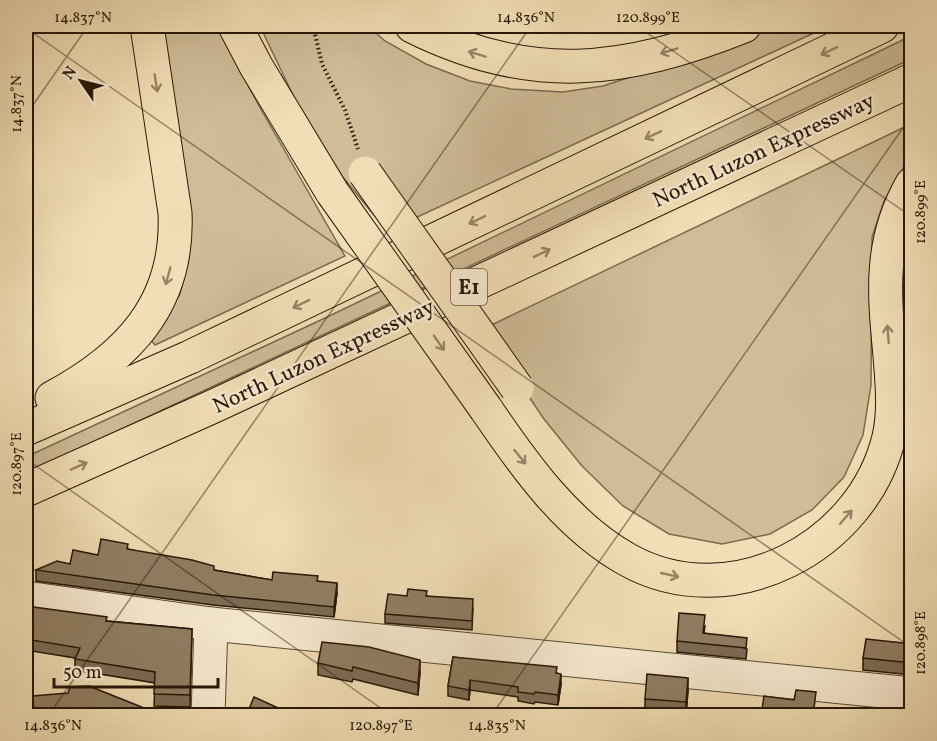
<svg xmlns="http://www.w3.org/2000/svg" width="937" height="741" viewBox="0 0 937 741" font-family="Vollkorn,serif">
<rect width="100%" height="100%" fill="#f2deb6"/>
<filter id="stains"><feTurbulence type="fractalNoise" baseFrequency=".00333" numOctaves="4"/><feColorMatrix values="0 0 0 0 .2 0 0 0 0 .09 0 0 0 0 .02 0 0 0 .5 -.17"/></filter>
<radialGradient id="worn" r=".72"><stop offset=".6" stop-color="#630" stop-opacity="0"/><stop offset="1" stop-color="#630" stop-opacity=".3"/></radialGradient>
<g fill="#cfbc98" stroke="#7a6a50" stroke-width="1.5">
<path d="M160 26H217L258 104 345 256 155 345 151 340 180 294 189 257 187 214Z"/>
<path d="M260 26H368L385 41 426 64 470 81 511 89 563 92 603 86 643 73 766 26H829L387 231 342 176 301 112Z"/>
<path d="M911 36V59L26 474V457L323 319Z"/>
<path d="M911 124V154L884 201 872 237 871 385 863 435 844 477 812 510 770 534 722 544 669 534 623 506 582 466 544 419 483 329Z"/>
</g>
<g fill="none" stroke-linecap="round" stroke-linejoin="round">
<g stroke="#594934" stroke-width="35">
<g id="minor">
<path d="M26 598 211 624 912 694"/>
<path d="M208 716 211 624"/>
</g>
</g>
<g stroke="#261708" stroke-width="35">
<g id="highway">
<path d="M235 26 256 66 332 192"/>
<path d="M412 26C530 85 624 74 744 26"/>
<path d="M52 398C128 357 179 304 175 213L147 26"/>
<path d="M486 409C524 465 568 527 628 560 731 617 863 547 889 437 895 411 892 382 890 356 884 292 879 242 912 184"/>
<path d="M26 429 190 357 882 26"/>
<path d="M26 490 214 406 912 80"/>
</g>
</g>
<path stroke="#261708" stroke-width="4" stroke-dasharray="1.5 3" stroke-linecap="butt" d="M313 26 322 64 345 110 358 149"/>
<use href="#minor" stroke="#f7ead0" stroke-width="33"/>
<use href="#highway" stroke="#f2deb6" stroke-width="33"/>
<g stroke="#261708" stroke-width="35" stroke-linecap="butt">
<g id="highway-bridge">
<path d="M365 173 517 388"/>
<path d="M332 192 486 409"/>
</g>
</g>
<use href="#highway-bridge" stroke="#f2deb6" stroke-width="33"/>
</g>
<g fill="#7c6c54" stroke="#261708" stroke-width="1.5">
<path d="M128 549 214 570 272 580 318 581 337 593 334 617 213 605 36 581V570L70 564 98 555Z"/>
<path d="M407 596H427L473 608 472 630 385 623V614Z"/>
<path d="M26 606 107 621 192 629 190 707 154 706 155 683 75 670V658L32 651 31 662 26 661Z"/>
<path d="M705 626 704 633 747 649 746 659 677 652V641Z"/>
<path d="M912 644V675L863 670V658Z"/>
<path d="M453 657 557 673 561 684 558 705 535 702 534 704 518 701V697L470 690 469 700 448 696V686Z"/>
<path d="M318 663 420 672 418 695 353 679 352 682 318 675Z"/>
<path d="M688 690 686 715 645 712V699Z"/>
</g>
<g fill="#655845" stroke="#261708" stroke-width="1.5">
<path d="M337 583V593L334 617V607Z"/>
<path d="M32 640V651L31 662V651Z"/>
<path d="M420 660V672L418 695V683Z"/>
<path d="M561 674V684L558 705V695Z"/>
<path d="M688 678V690L686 715V702Z"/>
<path d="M470 680V690L469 700V690Z"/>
</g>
<g fill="#907e62" stroke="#261708" stroke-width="1.5">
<path d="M101 539 128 544 127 549 192 560 214 566V570L272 580 273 572 318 576 317 581 337 583 334 607 213 595 36 570 57 561 70 564 73 550 98 555Z"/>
<path d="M408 589 427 591 426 596 473 599 472 621 385 614 388 594 407 596Z"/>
<path d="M26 606 107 617 106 621 192 629 190 695 154 694 155 672 75 659 80 648 32 640 31 651 26 650Z"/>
<path d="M679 613 705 615 703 633 747 638 746 648 677 641Z"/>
<path d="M866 639 912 644V663L863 658Z"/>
<path d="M322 642 369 647 420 660 418 683 353 667 352 671 318 663Z"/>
<path d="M453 657 557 667 556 673 561 674 558 695 535 692 534 694 518 692V687L470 680 469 690 448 686Z"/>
<path d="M647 674 688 678 686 702 645 699Z"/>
<path d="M89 686 164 716H34L33 696 68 693 70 687Z"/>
<path d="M796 690 816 692 813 716H761L764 696 794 700Z"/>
<path d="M254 697 289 713 288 716H246Z"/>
</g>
<defs><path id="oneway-shaft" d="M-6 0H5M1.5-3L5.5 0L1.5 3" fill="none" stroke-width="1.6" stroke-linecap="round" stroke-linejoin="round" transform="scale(1.5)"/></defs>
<g stroke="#968468">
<use href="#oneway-shaft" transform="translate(669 51) rotate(163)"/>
<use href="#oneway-shaft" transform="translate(829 51) rotate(154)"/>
<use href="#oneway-shaft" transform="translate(477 54) rotate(-163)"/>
<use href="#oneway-shaft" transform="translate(156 83) rotate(81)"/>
<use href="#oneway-shaft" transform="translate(653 135) rotate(154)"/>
<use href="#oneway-shaft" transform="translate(477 220) rotate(154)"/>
<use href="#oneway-shaft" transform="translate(542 253) rotate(-25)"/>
<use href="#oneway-shaft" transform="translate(168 276) rotate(106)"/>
<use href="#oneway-shaft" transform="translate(301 304) rotate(154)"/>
<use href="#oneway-shaft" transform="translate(888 334) rotate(-95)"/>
<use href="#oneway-shaft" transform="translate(439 343) rotate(55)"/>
<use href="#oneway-shaft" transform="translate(520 457) rotate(51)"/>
<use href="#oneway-shaft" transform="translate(79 466) rotate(-24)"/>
<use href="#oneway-shaft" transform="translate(846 517) rotate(-49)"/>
<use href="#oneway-shaft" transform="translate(670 575) rotate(13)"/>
</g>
<path fill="none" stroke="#261708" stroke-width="1.5" stroke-opacity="0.45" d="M637 26 912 217M26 28 912 648M26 115 88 26M26 459 392 716M48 716 531 26M491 716 912 115"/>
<g text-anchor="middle" stroke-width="5" stroke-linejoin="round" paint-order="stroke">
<rect fill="#f7ead0" stroke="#655644" stroke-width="1.5" x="451" y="269" width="36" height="36" rx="4.5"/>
<g font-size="21" font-weight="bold" fill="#261708">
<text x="469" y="294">E1</text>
</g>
<g font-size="22" fill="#261708" stroke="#f7ead0">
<text transform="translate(763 149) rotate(-25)" y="8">North Luzon Expressway</text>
<text transform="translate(323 355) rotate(-25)" y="8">North Luzon Expressway</text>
</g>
</g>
<rect width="937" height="741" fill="none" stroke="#f2deb6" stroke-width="66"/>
<g transform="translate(81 81) rotate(305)" stroke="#f7ead0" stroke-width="4.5" paint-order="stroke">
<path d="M0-4.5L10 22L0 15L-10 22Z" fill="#261708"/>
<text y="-9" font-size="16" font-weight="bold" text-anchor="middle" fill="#261708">N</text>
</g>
<path d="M54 678v9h164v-9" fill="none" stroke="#261708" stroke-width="3"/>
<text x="63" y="678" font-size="18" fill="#261708" stroke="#f7ead0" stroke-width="4.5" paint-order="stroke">50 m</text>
<rect x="33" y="33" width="871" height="675" fill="none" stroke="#261708" stroke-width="2"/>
<g font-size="15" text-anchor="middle" fill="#261708">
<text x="83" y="22">14.837°N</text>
<text x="526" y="22">14.836°N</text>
<text x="648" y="22">120.899°E</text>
<text transform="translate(16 104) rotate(-90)" y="5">14.837°N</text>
<text transform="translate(920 212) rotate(-90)" y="5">120.899°E</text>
<text transform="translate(16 464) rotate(-90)" y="5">120.897°E</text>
<text transform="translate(920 643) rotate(-90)" y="5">120.898°E</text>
<text x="53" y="730">14.836°N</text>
<text x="381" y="730">120.897°E</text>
<text x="497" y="730">14.835°N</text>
</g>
<rect width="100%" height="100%" filter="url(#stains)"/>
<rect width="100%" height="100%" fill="url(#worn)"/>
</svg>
